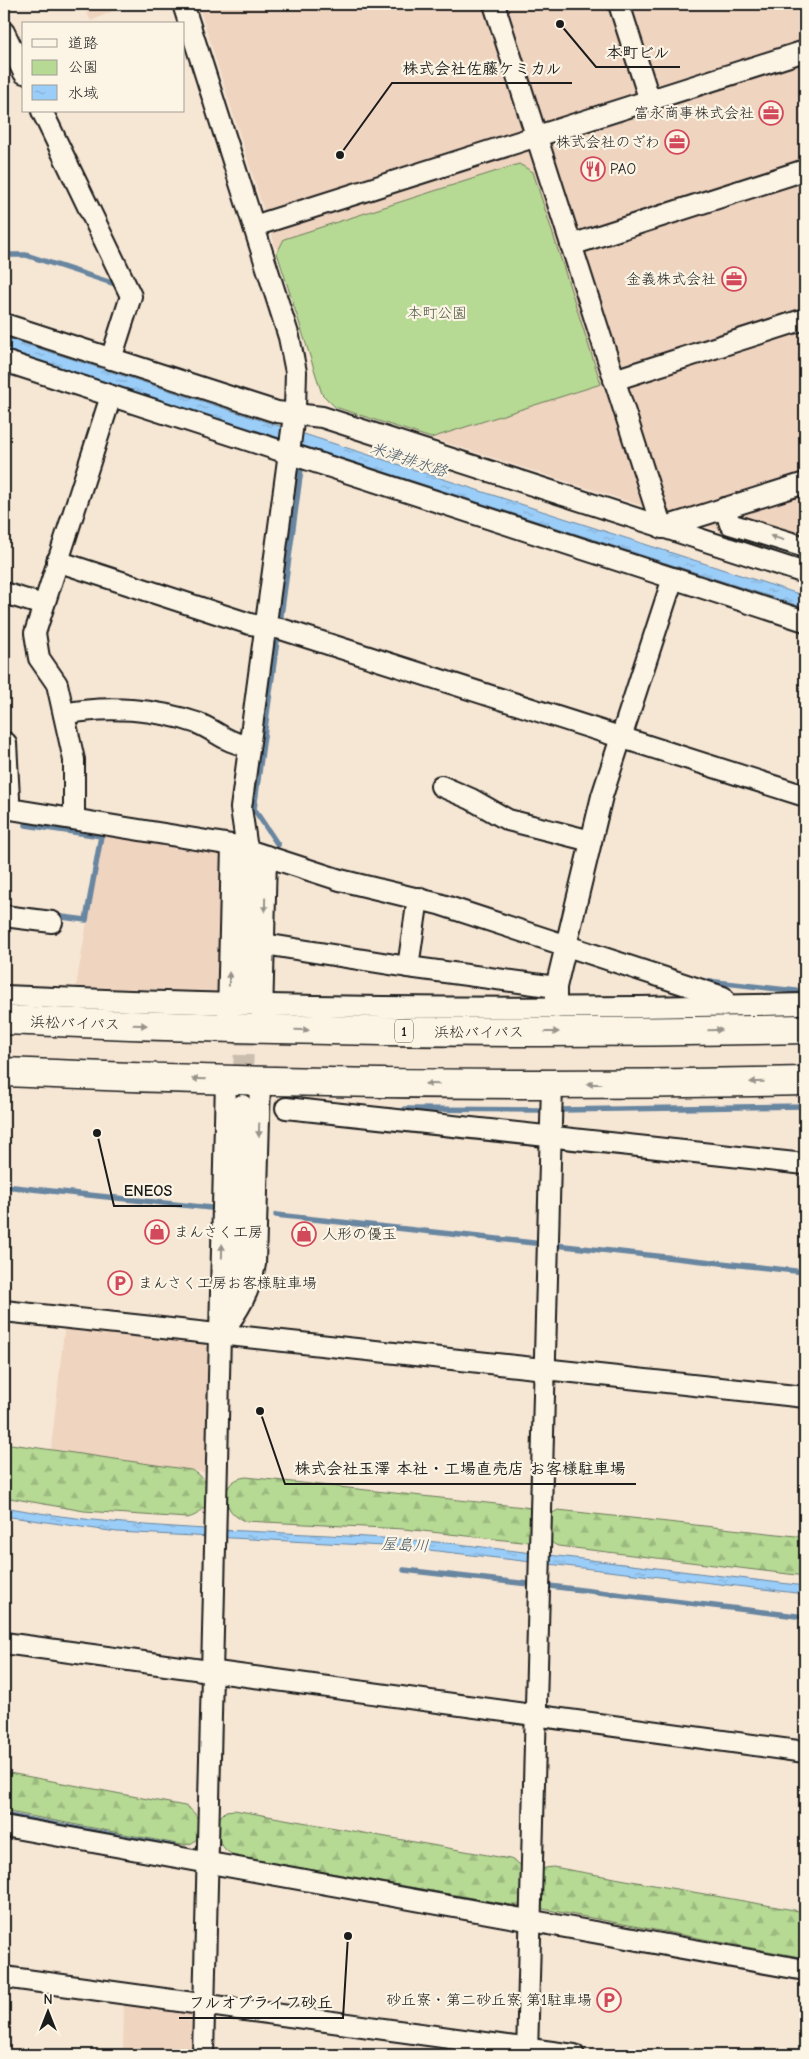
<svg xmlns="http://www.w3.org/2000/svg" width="809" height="2059" viewBox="0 0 809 2059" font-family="'Comic Neue','Klee One',sans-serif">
<defs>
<pattern id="forest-firs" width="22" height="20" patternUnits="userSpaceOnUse" patternTransform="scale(1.25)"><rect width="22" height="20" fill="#b6d994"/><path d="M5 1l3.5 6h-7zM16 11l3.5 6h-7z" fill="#9cba7f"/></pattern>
<pattern id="water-ripples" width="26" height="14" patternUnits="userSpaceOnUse" patternTransform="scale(1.25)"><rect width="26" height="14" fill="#9acdf8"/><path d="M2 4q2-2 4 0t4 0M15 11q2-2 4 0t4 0" fill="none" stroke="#84afd4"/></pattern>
</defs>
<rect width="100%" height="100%" fill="#f6e6d4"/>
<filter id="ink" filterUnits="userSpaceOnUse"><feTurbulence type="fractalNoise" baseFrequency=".02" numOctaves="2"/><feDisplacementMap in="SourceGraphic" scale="10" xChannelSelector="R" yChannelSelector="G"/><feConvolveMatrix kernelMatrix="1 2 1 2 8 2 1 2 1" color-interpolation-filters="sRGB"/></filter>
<g filter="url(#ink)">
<g fill="#efd4c0">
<path d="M83 4H128L91 21Z"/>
<path d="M198 4H805V558L335 407 322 393Z"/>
<path d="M102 834 221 853 225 858 221 987 217 991 76 987Z"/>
<path d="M65 1323 207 1339 211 1343 208 1473 51 1450Z"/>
<path d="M124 2002 194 2012 193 2055H123Z"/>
</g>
<g fill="url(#forest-firs)" stroke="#697a58">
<path d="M4 1443 191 1470C216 1480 213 1513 187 1518L84 1511 4 1497Z"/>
<path d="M246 1477 524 1507 531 1508 536 1514 535 1536 530 1540 522 1542 404 1529 245 1521C221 1513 218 1480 246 1477Z"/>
<path d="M558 1510 805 1537V1576L558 1546C543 1540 547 1530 547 1516Z"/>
<path d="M4 1772 185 1806C204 1814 206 1846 182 1845L4 1811Z"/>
<path d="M234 1810 510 1859C531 1867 525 1880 525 1900L520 1905H511L235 1856C218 1848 216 1834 220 1817L226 1811Z"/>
<path d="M553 1867 805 1912V1958L543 1909 537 1902 538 1873 545 1868Z"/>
</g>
<path fill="#b6d994" stroke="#697a58" d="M519 164 533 172 601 384 431 438 335 407 322 394 277 253 284 239Z"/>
<g fill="url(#water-ripples)" stroke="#6886a0">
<path d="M4 337 805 596V608L4 349Z"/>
<path d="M4 1507C154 1535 307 1529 458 1544L805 1586V1594L403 1547 117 1532 4 1516Z"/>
</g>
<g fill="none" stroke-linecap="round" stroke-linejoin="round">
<g stroke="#6886a0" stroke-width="5.5">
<path d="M4 255H26L115 284"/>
<path d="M4 392 10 373"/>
<path d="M280 623 301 469"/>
<path d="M26 825 101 836 86 920 54 916"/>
<path d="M278 845 254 809 278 633"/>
<path d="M707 981 805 992"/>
<path d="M405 1109 543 1110"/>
<path d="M560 1110 805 1106"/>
<path d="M4 1186 211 1208"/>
<path d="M276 1215 543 1244"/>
<path d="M555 1245 805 1272"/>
<path d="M404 1570 529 1584"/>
<path d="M549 1586 805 1617"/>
<path d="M4 1815 176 1847"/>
</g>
<path stroke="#cabeaf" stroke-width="20" stroke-dasharray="20 10" stroke-linecap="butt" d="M242 1105 245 1014"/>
<g stroke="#1c1c1c" stroke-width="24">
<g id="minor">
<path d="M183 4 289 337 296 372 295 408 241 808 249 863 245 993"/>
<path d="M494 4 662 528 805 483"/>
<path d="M619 4 650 101"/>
<path d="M4 32 24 73"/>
<path d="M42 111 131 296 111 359"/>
<path d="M254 226 805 51"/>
<path d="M571 245 805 170"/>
<path d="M4 324 277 412 322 417 805 573"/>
<path d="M4 361 805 621"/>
<path d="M614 380 805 319"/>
<path d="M725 508 730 524 805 547"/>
<path d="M57 561 250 624 281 629 805 796"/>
<path d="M4 593 43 605"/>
<path d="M64 714C107 705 156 709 197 723 217 731 226 743 249 746"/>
<path d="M6 743 9 798 7 809"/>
<path d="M441 786 471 799 508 820 591 841"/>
<path d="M4 808 232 845 340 880 439 904 723 997V1006"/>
<path d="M74 819V760L57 684 39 658 35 633 111 396"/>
<path d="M4 916 52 922"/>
<path d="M264 944 408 967 556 987"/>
<path d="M408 967 418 898"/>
<path d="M4 996C271 1008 538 1011 805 1004"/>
<path d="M556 1008V987L602 796 673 578"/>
<path d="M228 1016 232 845"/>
<path d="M262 1017 266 856"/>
<path d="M286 1108 805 1164"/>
<path d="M229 1303 239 1246 242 1105"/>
<path d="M4 1311 805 1397"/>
<path d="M221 1334C238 1311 250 1292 255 1264L260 1081"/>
<path d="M4 1643 805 1752"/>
<path d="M4 1826 805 1970"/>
<path d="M4 1977 574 2055"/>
<path d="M203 2055 226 1080"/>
<path d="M527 2055 552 1084"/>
</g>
</g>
<g stroke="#1c1c1c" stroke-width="31">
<g id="highway">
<path d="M4 1020C271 1032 538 1035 805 1029"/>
<path d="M4 1072C271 1084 538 1087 805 1081"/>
</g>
</g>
<use href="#minor" stroke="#fcf5e5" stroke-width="20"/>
<use href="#highway" stroke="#fcf5e5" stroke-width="28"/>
</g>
<defs><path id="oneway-solid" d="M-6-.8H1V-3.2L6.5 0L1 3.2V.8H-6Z" transform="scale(1.25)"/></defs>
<g fill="#97938b">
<use href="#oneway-solid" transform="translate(777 538) rotate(-162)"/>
<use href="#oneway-solid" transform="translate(265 905) rotate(91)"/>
<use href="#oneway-solid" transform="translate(229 979) rotate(-89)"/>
<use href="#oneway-solid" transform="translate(140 1025) rotate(2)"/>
<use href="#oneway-solid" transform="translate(302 1030) rotate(1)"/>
<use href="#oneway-solid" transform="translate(715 1030) rotate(-1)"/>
<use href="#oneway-solid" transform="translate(552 1032)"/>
<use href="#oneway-solid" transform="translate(199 1079) rotate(-178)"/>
<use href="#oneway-solid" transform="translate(757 1082) rotate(179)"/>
<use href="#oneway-solid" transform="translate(432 1084) rotate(-179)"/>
<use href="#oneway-solid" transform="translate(594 1084) rotate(180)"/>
<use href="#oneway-solid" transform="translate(259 1130) rotate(92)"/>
<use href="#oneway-solid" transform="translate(222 1251) rotate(-89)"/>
</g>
</g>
<defs>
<g id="office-ring" transform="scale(1.25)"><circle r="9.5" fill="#fcf5e5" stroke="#d1495b" stroke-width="1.5"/><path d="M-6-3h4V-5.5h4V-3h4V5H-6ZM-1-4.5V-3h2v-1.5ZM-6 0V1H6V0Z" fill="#d1495b"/></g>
<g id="restaurant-ring" transform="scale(1.25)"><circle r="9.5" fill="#fcf5e5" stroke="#d1495b" stroke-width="1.5"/><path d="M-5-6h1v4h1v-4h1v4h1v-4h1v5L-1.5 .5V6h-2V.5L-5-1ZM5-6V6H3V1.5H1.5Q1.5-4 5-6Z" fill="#d1495b"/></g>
<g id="shop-ring" transform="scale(1.25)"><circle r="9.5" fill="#fcf5e5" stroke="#d1495b" stroke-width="1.5"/><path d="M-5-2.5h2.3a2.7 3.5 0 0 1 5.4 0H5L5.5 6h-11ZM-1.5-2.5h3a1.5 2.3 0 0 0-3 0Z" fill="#d1495b"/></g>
<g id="parking-ring" transform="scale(1.25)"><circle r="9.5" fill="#fcf5e5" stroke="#d1495b" stroke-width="1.5"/><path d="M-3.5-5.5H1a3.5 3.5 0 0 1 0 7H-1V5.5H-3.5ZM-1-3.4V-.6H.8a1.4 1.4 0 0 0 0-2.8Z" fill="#d1495b"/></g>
</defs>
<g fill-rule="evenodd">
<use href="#office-ring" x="771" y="113"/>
<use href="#office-ring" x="677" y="142"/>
<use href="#restaurant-ring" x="593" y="169"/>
<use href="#office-ring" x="734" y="279"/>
<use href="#shop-ring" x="157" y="1232"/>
<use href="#shop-ring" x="304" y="1234"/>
<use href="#parking-ring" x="120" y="1283"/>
<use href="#parking-ring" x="609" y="2000"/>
</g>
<g text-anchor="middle" stroke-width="4.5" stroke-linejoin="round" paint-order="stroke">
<rect fill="#fcf5e5" stroke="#5f5d58" stroke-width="1" x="395" y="1019.5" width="18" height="23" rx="4"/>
<g font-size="14" font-weight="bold" fill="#1c1c1c">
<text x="404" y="1036">1</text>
</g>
<g font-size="15" fill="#1c1c1c" stroke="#fcf5e5" text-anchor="end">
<text x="754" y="118">富永商事株式会社</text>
<text x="660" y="147">株式会社のざわ</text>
<text x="610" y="174" text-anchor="start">PAO</text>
<text x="716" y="284">金義株式会社</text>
<text x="174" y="1237" text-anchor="start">まんさく工房</text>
<text x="322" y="1239" text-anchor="start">人形の優玉</text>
<text x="138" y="1288" text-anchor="start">まんさく工房お客様駐車場</text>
<text x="592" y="2005">砂丘寮・第二砂丘寮 第1駐車場</text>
</g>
<g font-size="15" fill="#4a5540" stroke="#fcf5e5">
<text x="437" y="318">本町公園</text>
</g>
<g font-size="15" fill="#1c1c1c" stroke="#fcf5e5">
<text transform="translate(75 1023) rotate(2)" y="5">浜松バイパス</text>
<text x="479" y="1037">浜松バイパス</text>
</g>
<g font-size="16" font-style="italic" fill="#485a69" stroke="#fcf5e5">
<text transform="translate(409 459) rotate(18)" y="6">米津排水路</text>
<text transform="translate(405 1544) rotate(3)" y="6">屋島川</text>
</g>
</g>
<path fill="none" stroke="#1c1c1c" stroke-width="2" d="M560 24L596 67H680M340 155L392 83H572M97 1133L114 1206H182M260 1411L285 1484H636M348 1936L343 2018H179"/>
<g fill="#1c1c1c" stroke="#fcf5e5" stroke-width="2">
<circle cx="560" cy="24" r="5"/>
<circle cx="340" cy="155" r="5"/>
<circle cx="97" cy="1133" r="5"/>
<circle cx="260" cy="1411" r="5"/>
<circle cx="348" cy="1936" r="5"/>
</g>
<g font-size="16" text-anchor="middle" font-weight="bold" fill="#1c1c1c" stroke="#fcf5e5" stroke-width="4.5" stroke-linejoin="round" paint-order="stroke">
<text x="638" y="58">本町ビル</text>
<text x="482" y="74">株式会社佐藤ケミカル</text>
<text x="148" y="1196">ENEOS</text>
<text x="460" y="1474">株式会社玉澤 本社・工場直売店 お客様駐車場</text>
<text x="261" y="2008">フルオブライフ砂丘</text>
</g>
<rect width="809" height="2059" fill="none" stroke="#fcf5e5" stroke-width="20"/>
<rect x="10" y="10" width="789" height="2039" fill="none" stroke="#1c1c1c" stroke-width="2" filter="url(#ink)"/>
<rect x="22" y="22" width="162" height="90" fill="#fcf5e5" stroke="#a29e95"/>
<rect x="32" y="39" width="25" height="8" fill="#fcf5e5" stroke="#a29e95"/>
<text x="68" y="48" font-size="15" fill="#1c1c1c">道路</text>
<rect x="32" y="60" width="25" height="15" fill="#b6d994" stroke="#a29e95"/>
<text x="68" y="72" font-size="15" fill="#1c1c1c">公園</text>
<rect x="32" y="85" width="25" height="15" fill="url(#water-ripples)" stroke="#a29e95"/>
<text x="68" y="98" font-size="15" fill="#1c1c1c">水域</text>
<g transform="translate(48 2012)" stroke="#fcf5e5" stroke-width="4" paint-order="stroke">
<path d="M0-4L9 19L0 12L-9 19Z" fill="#1c1c1c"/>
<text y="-8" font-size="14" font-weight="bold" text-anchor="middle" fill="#1c1c1c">N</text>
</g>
</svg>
